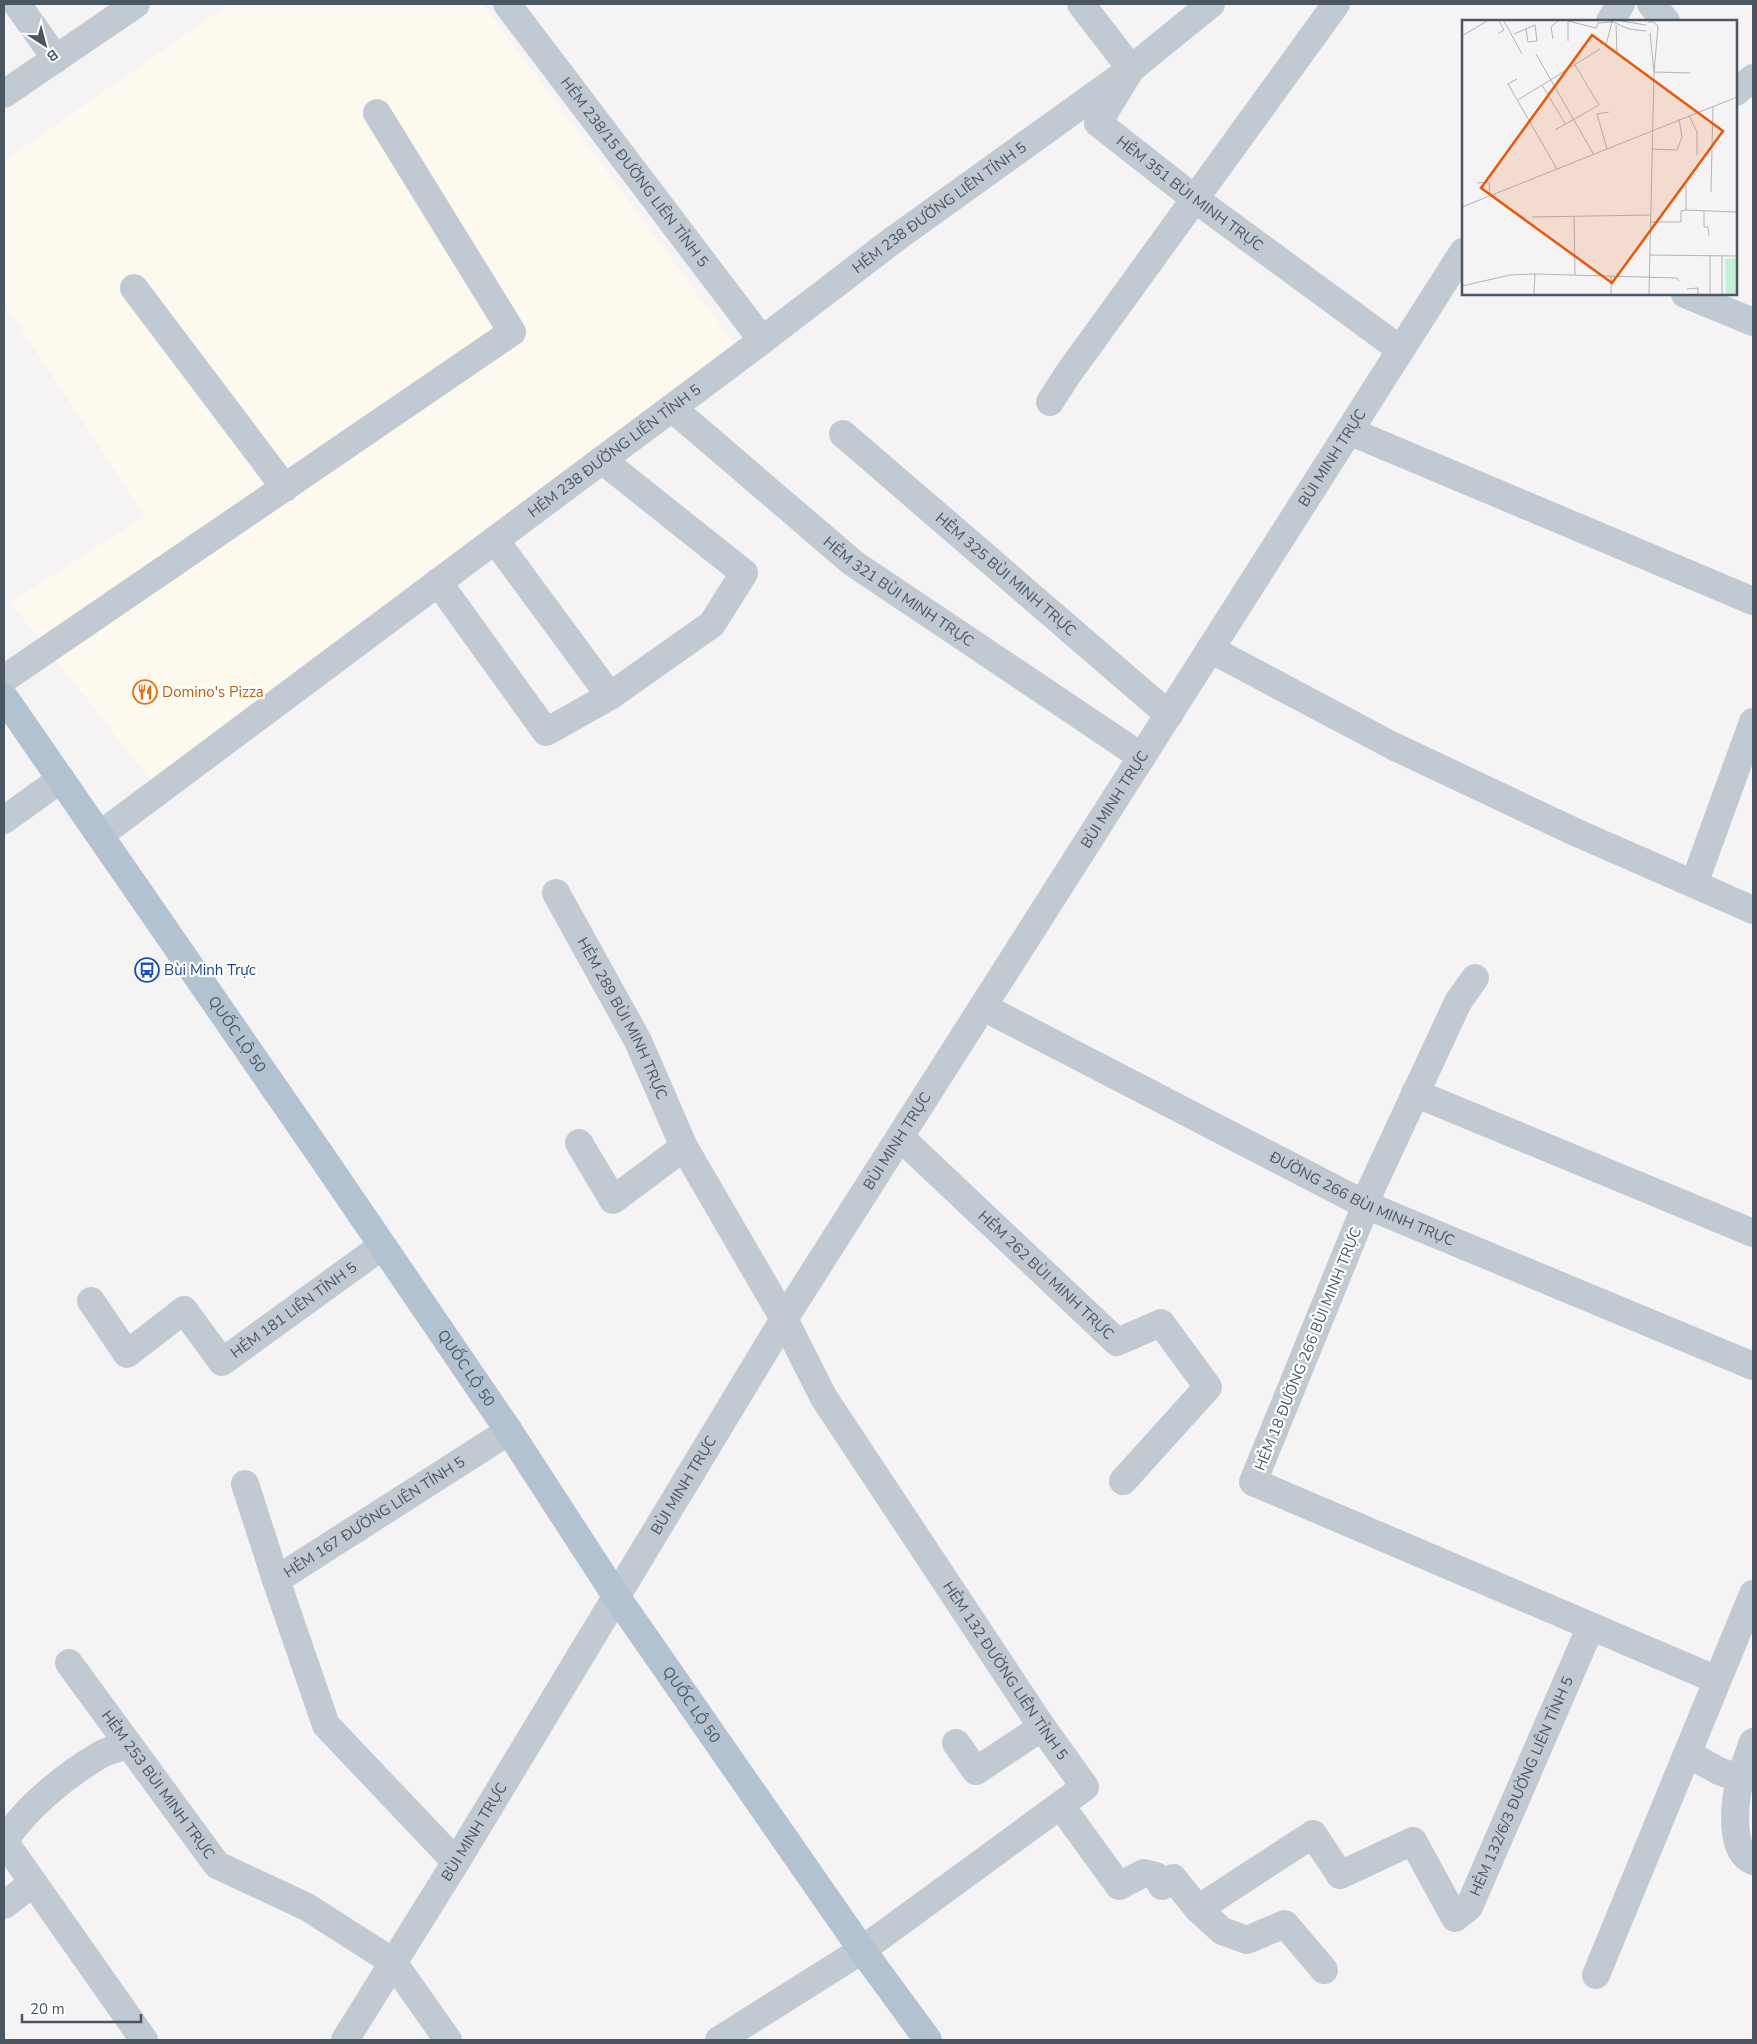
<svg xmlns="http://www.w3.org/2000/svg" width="1757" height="2044" viewBox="0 0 1757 2044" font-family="'Nunito Sans',sans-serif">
<rect width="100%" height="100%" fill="#f5f3f3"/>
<path fill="#fdf9ef" d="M229 4H483L738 349 161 793 10 602 145 516 4 303V161Z"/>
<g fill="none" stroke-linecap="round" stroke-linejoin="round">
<g stroke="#c1cad2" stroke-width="28">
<path d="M17 4 56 59"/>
<path id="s1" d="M507 4 762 340"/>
<path id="s2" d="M1081 4 1131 69 1098 123 1195 199 1401 350"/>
<path d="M1651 4 1666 21"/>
<path d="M1610 21 1621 4"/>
<path d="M1736 92 1753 78"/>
<path d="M4 94 136 4"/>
<path d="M134 288 285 488"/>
<path d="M1685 294 1753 322"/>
<path d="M1050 402 1068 374 1336 4"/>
<path id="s3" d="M672 408 853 563 1142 757"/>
<path d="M1349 431 1753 601"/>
<path id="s4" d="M843 434 1169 715"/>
<path d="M495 540 610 696"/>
<path d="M438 582 546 732 610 696 712 624 744 573 602 460"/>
<path d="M1210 649 1393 746 1575 832 1753 910"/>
<path d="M4 679 512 332 377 113"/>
<path d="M4 820 61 779"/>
<path id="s5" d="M100 835 748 351 896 238 1131 69 1211 4"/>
<path d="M1694 884 1753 722"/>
<path id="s6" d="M556 893 638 1041 684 1147"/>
<path d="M1475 978 1458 1002 1371 1189 1366 1205 1253 1482 1717 1680"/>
<path id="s7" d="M983 1007 1366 1205 1753 1366"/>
<path d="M1415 1093 1753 1233"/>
<path id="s8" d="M900 1137 1117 1342 1161 1323 1208 1387 1123 1481"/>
<path id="s9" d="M579 1143 613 1200 684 1147 784 1319 824 1398 1042 1727 1085 1787 862 1950 719 2040"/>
<path id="s10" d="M91 1301 127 1354 184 1310 222 1362 382 1246"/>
<path d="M245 1484 276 1580"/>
<path id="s11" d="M69 1663 217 1865 307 1907 393 1962 448 2040"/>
<path d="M956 1743 976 1771 1042 1727"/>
<path d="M1688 1754 1719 1771 1740 1779C1735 1800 1728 1851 1753 1861"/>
<path d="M1740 1779 1753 1742"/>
<path d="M1061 1806 1119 1886 1144 1873 1156 1876 1162 1886 1173 1878 1198 1909 1222 1931 1247 1940 1285 1924 1324 1970"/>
<path d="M4 1841 144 2040"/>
<path d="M4 1841C27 1807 64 1776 100 1755 108 1750 120 1748 129 1745"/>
<path id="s12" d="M456 1862 326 1725 276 1580 509 1431"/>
<path d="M4 1905 33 1883"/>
<path id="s13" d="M1198 1909 1313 1834 1340 1875 1413 1841 1455 1918 1469 1907 1591 1626"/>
<path d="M1596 1975 1753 1594"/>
<path id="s14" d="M345 2040 456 1862 784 1319 1463 252"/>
</g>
<path stroke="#b3c2d1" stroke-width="28" id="s15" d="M4 697 320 1154 509 1431 616 1596 862 1950 928 2040"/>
</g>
<defs>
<g id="restaurant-ring" transform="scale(1.25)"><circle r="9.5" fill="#fff" stroke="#e8710a" stroke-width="1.5"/><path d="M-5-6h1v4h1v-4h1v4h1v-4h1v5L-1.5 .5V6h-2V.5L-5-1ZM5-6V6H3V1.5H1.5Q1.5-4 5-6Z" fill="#e8710a"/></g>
<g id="bus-ring" transform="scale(1.25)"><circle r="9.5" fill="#fff" stroke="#1a4fb4" stroke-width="1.5"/><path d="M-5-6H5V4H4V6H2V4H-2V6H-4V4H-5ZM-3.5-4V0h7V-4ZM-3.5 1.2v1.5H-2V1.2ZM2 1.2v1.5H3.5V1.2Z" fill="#1a4fb4"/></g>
</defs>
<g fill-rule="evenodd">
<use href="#restaurant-ring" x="145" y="692"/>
<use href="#bus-ring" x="147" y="970"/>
</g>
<g text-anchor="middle" stroke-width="4.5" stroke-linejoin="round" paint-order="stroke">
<g font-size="15" fill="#4a5661" stroke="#fff">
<text dy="5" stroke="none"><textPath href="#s1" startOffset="211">HẺM 238/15 ĐƯỜNG LIÊN TỈNH 5</textPath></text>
<text dy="5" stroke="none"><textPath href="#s2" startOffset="261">HẺM 351 BÙI MINH TRỰC</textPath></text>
<text dy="5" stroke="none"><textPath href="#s5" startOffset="1048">HẺM 238 ĐƯỜNG LIÊN TỈNH 5</textPath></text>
<text dy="5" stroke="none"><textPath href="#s5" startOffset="642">HẺM 238 ĐƯỜNG LIÊN TỈNH 5</textPath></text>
<text dy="5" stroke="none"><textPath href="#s14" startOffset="1865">BÙI MINH TRỰC</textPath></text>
<text dy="5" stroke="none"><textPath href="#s4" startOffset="215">HẺM 325 BÙI MINH TRỰC</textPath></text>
<text dy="5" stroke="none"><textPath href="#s3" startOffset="292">HẺM 321 BÙI MINH TRỰC</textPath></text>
<text dy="5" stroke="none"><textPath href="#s14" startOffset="1460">BÙI MINH TRỰC</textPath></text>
<text dy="5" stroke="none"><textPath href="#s6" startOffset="142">HẺM 289 BÙI MINH TRỰC</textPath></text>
<text dy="5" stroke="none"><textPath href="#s15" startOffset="410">QUỐC LỘ 50</textPath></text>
<text dy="5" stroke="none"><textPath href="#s14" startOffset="1055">BÙI MINH TRỰC</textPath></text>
<text dy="5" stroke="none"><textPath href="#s7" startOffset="425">ĐƯỜNG 266 BÙI MINH TRỰC</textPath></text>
<text dy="5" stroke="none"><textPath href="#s8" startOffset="201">HẺM 262 BÙI MINH TRỰC</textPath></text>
<text dy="5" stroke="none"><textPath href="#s10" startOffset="289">HẺM 181 LIÊN TỈNH 5</textPath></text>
<text transform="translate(1308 1349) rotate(-68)" y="5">HẺM 18 ĐƯỜNG 266 BÙI MINH TRỰC</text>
<text dy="5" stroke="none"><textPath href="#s15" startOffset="815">QUỐC LỘ 50</textPath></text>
<text dy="5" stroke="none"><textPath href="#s14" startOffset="650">BÙI MINH TRỰC</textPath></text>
<text dy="5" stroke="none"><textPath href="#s12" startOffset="459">HẺM 167 ĐƯỜNG LIÊN TỈNH 5</textPath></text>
<text dy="5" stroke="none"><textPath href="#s9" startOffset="770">HẺM 132 ĐƯỜNG LIÊN TỈNH 5</textPath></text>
<text dy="5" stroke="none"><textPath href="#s15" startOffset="1220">QUỐC LỘ 50</textPath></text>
<text dy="5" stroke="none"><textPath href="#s11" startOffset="151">HẺM 253 BÙI MINH TRỰC</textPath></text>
<text dy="5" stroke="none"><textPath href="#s13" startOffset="504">HẺM 132/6/3 ĐƯỜNG LIÊN TỈNH 5</textPath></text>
<text dy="5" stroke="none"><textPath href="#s14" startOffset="245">BÙI MINH TRỰC</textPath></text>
</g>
<g font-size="15" fill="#c56008" stroke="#fff" text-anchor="start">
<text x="162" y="697">Domino's Pizza</text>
</g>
<g font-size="15" fill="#164399" stroke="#fff" text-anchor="start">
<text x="164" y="975">Bùi Minh Trực</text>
</g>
</g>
<g transform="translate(1462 20)">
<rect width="275" height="275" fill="#f5f3f3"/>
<path d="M275 238V274H264L263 239Z" fill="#c3f1d5"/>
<path fill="none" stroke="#b1b4b9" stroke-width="1" d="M42 1 60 34M106 1 134 8 136 3 150 2M149 1 167 9 184 11M159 1 184 5M106 2V21M186 2H192L196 7 192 52 187 274M154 5 155 32M188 13 192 52M36 14 42 10 37 1M52 14 73 5 75 21 66 22 64 9M0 16 25 1M91 19 89 7 96 1M144 25 150 2M74 34 132 135M192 52 228 53M55 59 46 64 95 149M80 65 104 105M56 80 138 29M227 95 235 112V135M93 110 137 85 113 45M145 129 135 94 147 92M190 129 215 130 220 117 217 99M15 163 27 162 28 176M224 165V190M249 172 251 86M0 187 275 77M242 191V207H246L247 216M112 196 113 255M70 197 188 195M188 202H219V191L224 190 275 192M187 235 275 236M260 236V274M0 266 48 255 73 254 215 258 217 261M225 269 236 268V274M72 274 73 254M149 274V256M248 274V236"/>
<path fill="#e8590c" fill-opacity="0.15" stroke="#e8590c" stroke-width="2.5" d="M130 15 261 111 150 263 19 168Z"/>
<rect width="275" height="275" fill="none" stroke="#4a5661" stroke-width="2.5"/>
</g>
<rect width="1757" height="2044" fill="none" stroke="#4a5661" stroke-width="10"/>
<g transform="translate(45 45) rotate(144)" stroke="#ffffff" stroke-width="4" paint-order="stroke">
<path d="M0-4L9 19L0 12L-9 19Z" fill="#4a5661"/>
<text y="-8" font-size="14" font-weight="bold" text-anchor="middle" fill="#4a5661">B</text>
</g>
<path d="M22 2014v8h119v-8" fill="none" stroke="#4a5661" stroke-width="2.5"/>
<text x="30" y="2014" font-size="15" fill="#4a5661" stroke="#ffffff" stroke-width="4" paint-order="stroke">20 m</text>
</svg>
